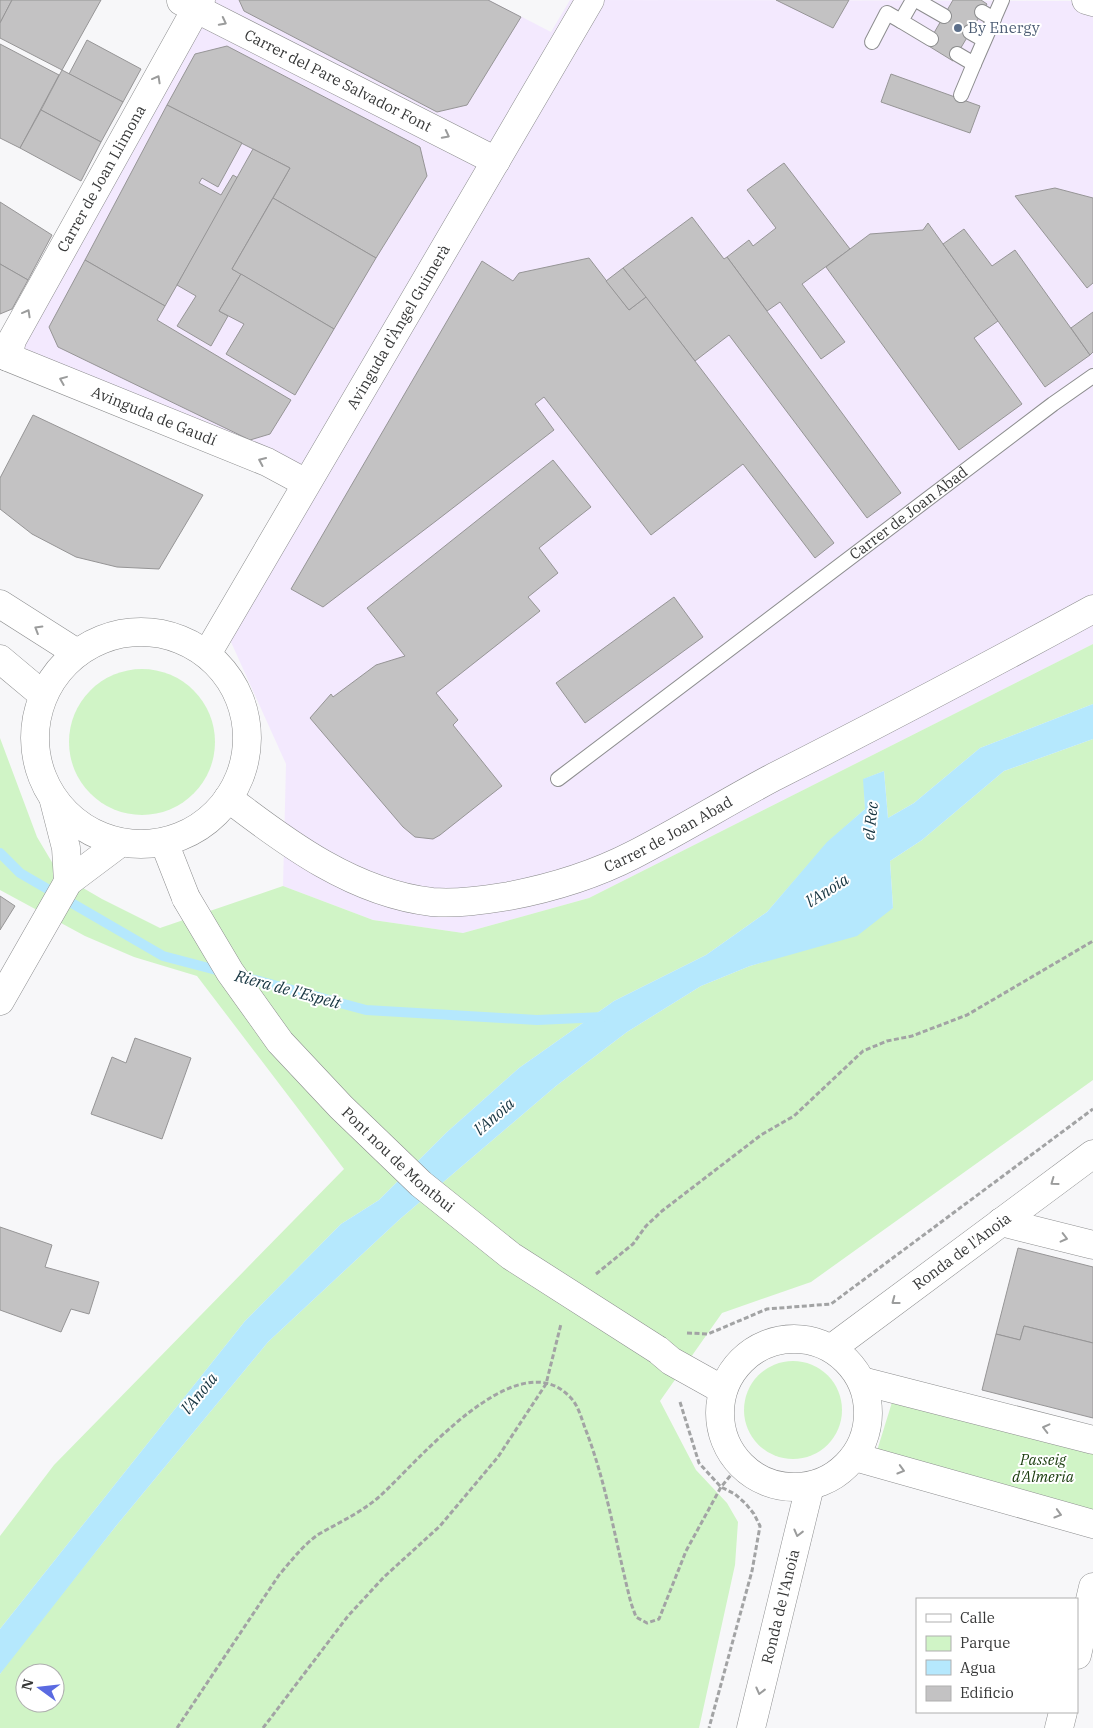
<svg xmlns="http://www.w3.org/2000/svg" width="1093" height="1728" viewBox="0 0 1093 1728" font-family="'IBM Plex Serif',serif">
<rect width="100%" height="100%" fill="#f7f7f9"/>
<path fill="#f3e9fe" d="M206 0H489L551 32 570 0 1093 1V644L589 898 463 933 373 920 283 886 286 764 222 622 306 483 15 357Z"/>
<g fill="#d0f4c6" fill-rule="evenodd">
<path d="M1093 644V704L980 748 914 803 888 818 884 771 864 779 865 809 827 843 767 912 706 955 614 1001 519 1068 447 1132 379 1200 341 1224 245 1321 0 1629V1536L54 1465 344 1169 197 976 134 957 85 936 0 890V738L37 837 59 874 102 899 160 928 283 886 373 920 463 933 589 898Z"/>
<circle cx="142" cy="742" r="73"/>
<path d="M1093 739V1080L811 1282 722 1313 660 1401 696 1470 727 1503 738 1522 735 1565 699 1728H0V1674L8 1662 116 1526 268 1342 400 1219 556 1086 627 1032 701 986 750 966 795 952 893 908 890 861 922 840 1004 771ZM25 1673H55V1703H25Z"/>
<circle cx="793" cy="1410" r="49"/>
<path d="M893 1399 1093 1451V1512L876 1454Z"/>
</g>
<path fill="#b5e8fd" d="M1093 704V739L1004 771 922 840 890 861 893 908 857 936 750 966 701 986 627 1032 556 1086 400 1219 268 1342 116 1526 0 1674V1629L245 1321 341 1224 379 1200 447 1132 519 1068 614 1001 706 955 767 912 827 842 865 809 863 779 884 771 888 818 914 803 980 748Z"/>
<g fill="none" stroke-linecap="round" stroke-linejoin="round">
<g stroke="#b5e8fd" stroke-width="10">
<path d="M0 853 20 873 163 956 224 972"/>
<path d="M240 976 366 1010 537 1020 603 1017"/>
</g>
</g>
<g fill="#c3c2c3" stroke="#969596">
<path d="M0 0H12L0 23Z"/>
<path d="M12 0H101L62 70 0 38V23Z"/>
<path d="M239 0H488L521 17 467 105 437 112 244 11Z"/>
<path d="M776 0H849L833 28Z"/>
<path d="M953 0H981L987 4 953 61 927 45Z"/>
<path d="M87 40 141 69 123 102 69 74Z"/>
<path d="M0 44 59 75 20 148 0 138Z"/>
<path d="M227 46 420 147 427 176 376 258 273 198 290 168 167 105 195 54Z"/>
<path d="M62 70 123 102 101 142 41 110Z"/>
<path d="M891 74 980 106 970 133 881 102Z"/>
<path d="M167 105 242 143 218 187 202 178 199 183 221 195 233 175 238 178 165 306 85 260Z"/>
<path d="M41 110 101 142 81 181 20 148Z"/>
<path d="M253 149 290 168 232 269 241 274 219 311 228 316 211 346 177 326 196 296 177 285Z"/>
<path d="M784 163 850 249 802 284 845 342 821 359 780 302 767 311 727 257 749 240 753 246 776 228 747 190Z"/>
<path d="M1055 188 1093 198V283L1087 288 1015 196Z"/>
<path d="M273 198 376 258 334 329 232 269Z"/>
<path d="M0 202 52 235 28 280 0 264Z"/>
<path d="M692 217 724 259 727 257 901 493 867 518 729 335 695 361 623 268Z"/>
<path d="M928 223 998 321 974 338 1022 404 959 450 826 267 870 234 923 230Z"/>
<path d="M964 229 992 266 1015 250 1090 355 1045 387 943 244Z"/>
<path d="M589 258 629 310 646 297 834 543 815 558 743 464 651 535 544 397 535 404 554 430 436 521 323 607 291 589 482 261 513 281 519 273Z"/>
<path d="M85 260 165 306 157 320 291 400 270 434 250 440 58 347 49 327Z"/>
<path d="M0 264 28 280 12 309 0 314Z"/>
<path d="M623 268 646 297 629 310 606 281Z"/>
<path d="M241 274 334 329 295 395 226 354 244 324 219 311Z"/>
<path d="M1093 312V352L1090 355 1071 328Z"/>
<path d="M33 415 203 495 159 569 117 567 76 557 32 534 0 509V478Z"/>
<path d="M553 460 591 507 539 548 558 573 528 597 540 611 436 693 458 720 453 725 502 786 440 835 433 839 415 837 403 827 310 718 331 694 333 697 376 665 405 656 367 608Z"/>
<path d="M674 597 703 637 585 723 556 683Z"/>
<path d="M0 896 15 906 0 930Z"/>
<path d="M135 1038 191 1058 162 1139 91 1114 112 1057 126 1063Z"/>
<path d="M0 1227 52 1245 45 1267 99 1282 89 1314 71 1309 61 1332 0 1310Z"/>
<path d="M1018 1248 1093 1267V1343L1024 1326 1020 1340 996 1334Z"/>
<path d="M1024 1326 1093 1343V1418L982 1390 996 1334 1020 1340Z"/>
</g>
<g fill="none" stroke-linecap="round" stroke-linejoin="round">
<g stroke="#8c8d8e" stroke-width="16">
<g id="service">
<path d="M913 0 901 21 931 39"/>
<path d="M916 0 944 16"/>
<path d="M982 12 994 19"/>
<path d="M970 32 984 40"/>
<path d="M872 42 887 13 901 21"/>
<path d="M957 54 974 64 1002 0"/>
<path d="M961 95 974 64"/>
<path id="s1" d="M558 779 1053 404 1093 376"/>
</g>
</g>
<g stroke="#8c8d8e" stroke-width="29">
<g id="minor">
<path d="M1086 0 1093 2"/>
<path id="s2" d="M181 1 496 161"/>
<path id="s3" d="M0 354 267 462 306 483"/>
<path id="s4" d="M8 357 12 340 201 0"/>
<path d="M0 604 77 653"/>
<path d="M0 659 43 695"/>
<path d="M164 842 186 898"/>
<path d="M1001 1222 1093 1245"/>
<circle cx="794" cy="1413" r="74"/>
<path id="s5" d="M832 1348 1093 1154"/>
<path d="M658 1350 671 1361 723 1390"/>
<path d="M862 1381 1093 1440"/>
<path d="M855 1457 1093 1524"/>
<path d="M1077 1655 1093 1587"/>
<path id="s6" d="M751 1728 810 1486"/>
<path d="M1059 1728 1063 1712"/>
</g>
</g>
<g stroke="#8c8d8e" stroke-width="29">
<g id="tertiary">
<circle cx="141" cy="738" r="106"/>
<path id="s7" d="M207 654 590 0"/>
<path id="s8" d="M228 798C288 844 354 893 432 902 458 904 484 900 509 896 551 888 594 875 633 855 680 831 725 803 772 778 880 723 987 667 1093 609"/>
<path d="M54 801 66 848 68 882"/>
<path d="M0 1001 68 882 120 843"/>
</g>
</g>
<g stroke="#a2a3a4" stroke-width="3" stroke-dasharray="5 2.5" stroke-linecap="butt">
<path d="M596 1274 633 1244 646 1226 662 1211 761 1135 794 1116 863 1051 887 1041 912 1036 967 1015 1093 941"/>
<path d="M687 1333 708 1334 767 1309 831 1304 1093 1109"/>
<path d="M680 1402 699 1463 721 1487 735 1494 746 1504 754 1514 760 1526 752 1571 709 1728"/>
<path d="M177 1728 279 1575C292 1560 303 1545 319 1534 340 1522 362 1512 380 1496 417 1463 516 1340 570 1397 578 1405 581 1417 585 1428 607 1484 616 1545 631 1603L636 1617 647 1623 659 1619 686 1551 721 1487 740 1464"/>
<path d="M263 1728 348 1616 384 1577 440 1526 498 1457 546 1384 561 1324"/>
</g>
<use href="#service" stroke="#fff" stroke-width="14"/>
<use href="#minor" stroke="#fff" stroke-width="28"/>
<use href="#tertiary" stroke="#fff" stroke-width="28"/>
<g stroke="#8c8d8e" stroke-width="29" stroke-linecap="butt">
<g id="minor-bridge">
<path id="s9" d="M186 898 230 972 280 1042 341 1107 421 1184 511 1256 658 1350"/>
</g>
</g>
<use href="#minor-bridge" stroke="#fff" stroke-width="28"/>
</g>
<defs><path id="oneway-chevron" d="M-2-3.5L2.5 0L-2 3.5" fill="none" stroke-width="1.6" stroke-linecap="round" stroke-linejoin="round" transform="scale(1.25)"/></defs>
<g stroke="#9b9c9c">
<use href="#oneway-chevron" transform="translate(223 22) rotate(27)"/>
<use href="#oneway-chevron" transform="translate(157 79) rotate(-61)"/>
<use href="#oneway-chevron" transform="translate(446 135) rotate(27)"/>
<use href="#oneway-chevron" transform="translate(27 313) rotate(-61)"/>
<use href="#oneway-chevron" transform="translate(63 380) rotate(-158)"/>
<use href="#oneway-chevron" transform="translate(262 461) rotate(-156)"/>
<use href="#oneway-chevron" transform="translate(38 629) rotate(-149)"/>
<use href="#oneway-chevron" transform="translate(1054 1182) rotate(144)"/>
<use href="#oneway-chevron" transform="translate(1064 1238) rotate(14)"/>
<use href="#oneway-chevron" transform="translate(895 1301) rotate(143)"/>
<use href="#oneway-chevron" transform="translate(1046 1428) rotate(-166)"/>
<use href="#oneway-chevron" transform="translate(901 1470) rotate(16)"/>
<use href="#oneway-chevron" transform="translate(1058 1514) rotate(16)"/>
<use href="#oneway-chevron" transform="translate(798 1533) rotate(104)"/>
<use href="#oneway-chevron" transform="translate(760 1691) rotate(104)"/>
</g>
<circle fill="#5c6f8a" stroke="#fff" stroke-width="2" cx="958" cy="28" r="5"/>
<g text-anchor="middle" stroke-width="4" stroke-linejoin="round" paint-order="stroke">
<g font-size="15" fill="#4e5e75" stroke="#fff" text-anchor="start">
<text x="968" y="33">By Energy</text>
</g>
<g font-size="15" fill="#373838" stroke="#fff">
<text dy="5" stroke="none"><textPath href="#s2" startOffset="176">Carrer del Pare Salvador Font</textPath></text>
<text dy="5" stroke="none"><textPath href="#s4" startOffset="202">Carrer de Joan Llimona</textPath></text>
<text dy="5" stroke="none"><textPath href="#s7" startOffset="379">Avinguda d'Àngel Guimerà</textPath></text>
<text dy="5" stroke="none"><textPath href="#s3" startOffset="166">Avinguda de Gaudí</textPath></text>
<text dy="5" stroke="none"><textPath href="#s1" startOffset="440">Carrer de Joan Abad</textPath></text>
<text dy="5" stroke="none"><textPath href="#s8" startOffset="481">Carrer de Joan Abad</textPath></text>
<text dy="5" stroke="none"><textPath href="#s9" startOffset="339">Pont nou de Montbui</textPath></text>
<text dy="5" stroke="none"><textPath href="#s5" startOffset="162">Ronda de l'Anoia</textPath></text>
<text dy="5" stroke="none"><textPath href="#s6" startOffset="125">Ronda de l'Anoia</textPath></text>
</g>
<g font-size="15" font-style="italic" fill="#173a0a" stroke="#fff">
<text x="1043" y="1465">Passeig<tspan x="1043" dy="17">d'Almeria</tspan></text>
</g>
<g font-size="16" font-style="italic" fill="#173541" stroke="#fff">
<text transform="translate(870 821) rotate(-84)" y="6">el Rec</text>
<text transform="translate(827 890) rotate(-33)" y="6">l'Anoia</text>
<text transform="translate(288 989) rotate(15)" y="6">Riera de l'Espelt</text>
<text transform="translate(494 1116) rotate(-41)" y="6">l'Anoia</text>
<text transform="translate(199 1393) rotate(-51)" y="6">l'Anoia</text>
</g>
</g>
<rect x="916" y="1598" width="162" height="115" fill="#ffffff" stroke="#afafaf"/>
<rect x="926" y="1614" width="25" height="8" fill="#ffffff" stroke="#afafaf"/>
<text x="960" y="1623" font-size="15" fill="#373838">Calle</text>
<rect x="926" y="1636" width="25" height="15" fill="#d0f4c6" stroke="#afafaf"/>
<text x="960" y="1648" font-size="15" fill="#373838">Parque</text>
<rect x="926" y="1660" width="25" height="15" fill="#b5e8fd" stroke="#afafaf"/>
<text x="960" y="1673" font-size="15" fill="#373838">Agua</text>
<rect x="926" y="1686" width="25" height="15" fill="#c3c2c3" stroke="#afafaf"/>
<text x="960" y="1698" font-size="15" fill="#373838">Edificio</text>
<g transform="translate(40 1688) rotate(285)"><circle r="24" fill="#ffffff" stroke="#afafaf"/>
<path d="M0-4L9 19L0 12L-9 19Z" fill="#5a6ae1"/>
<text y="-8" font-size="14" font-weight="bold" text-anchor="middle" fill="#373838">N</text>
</g>
</svg>
